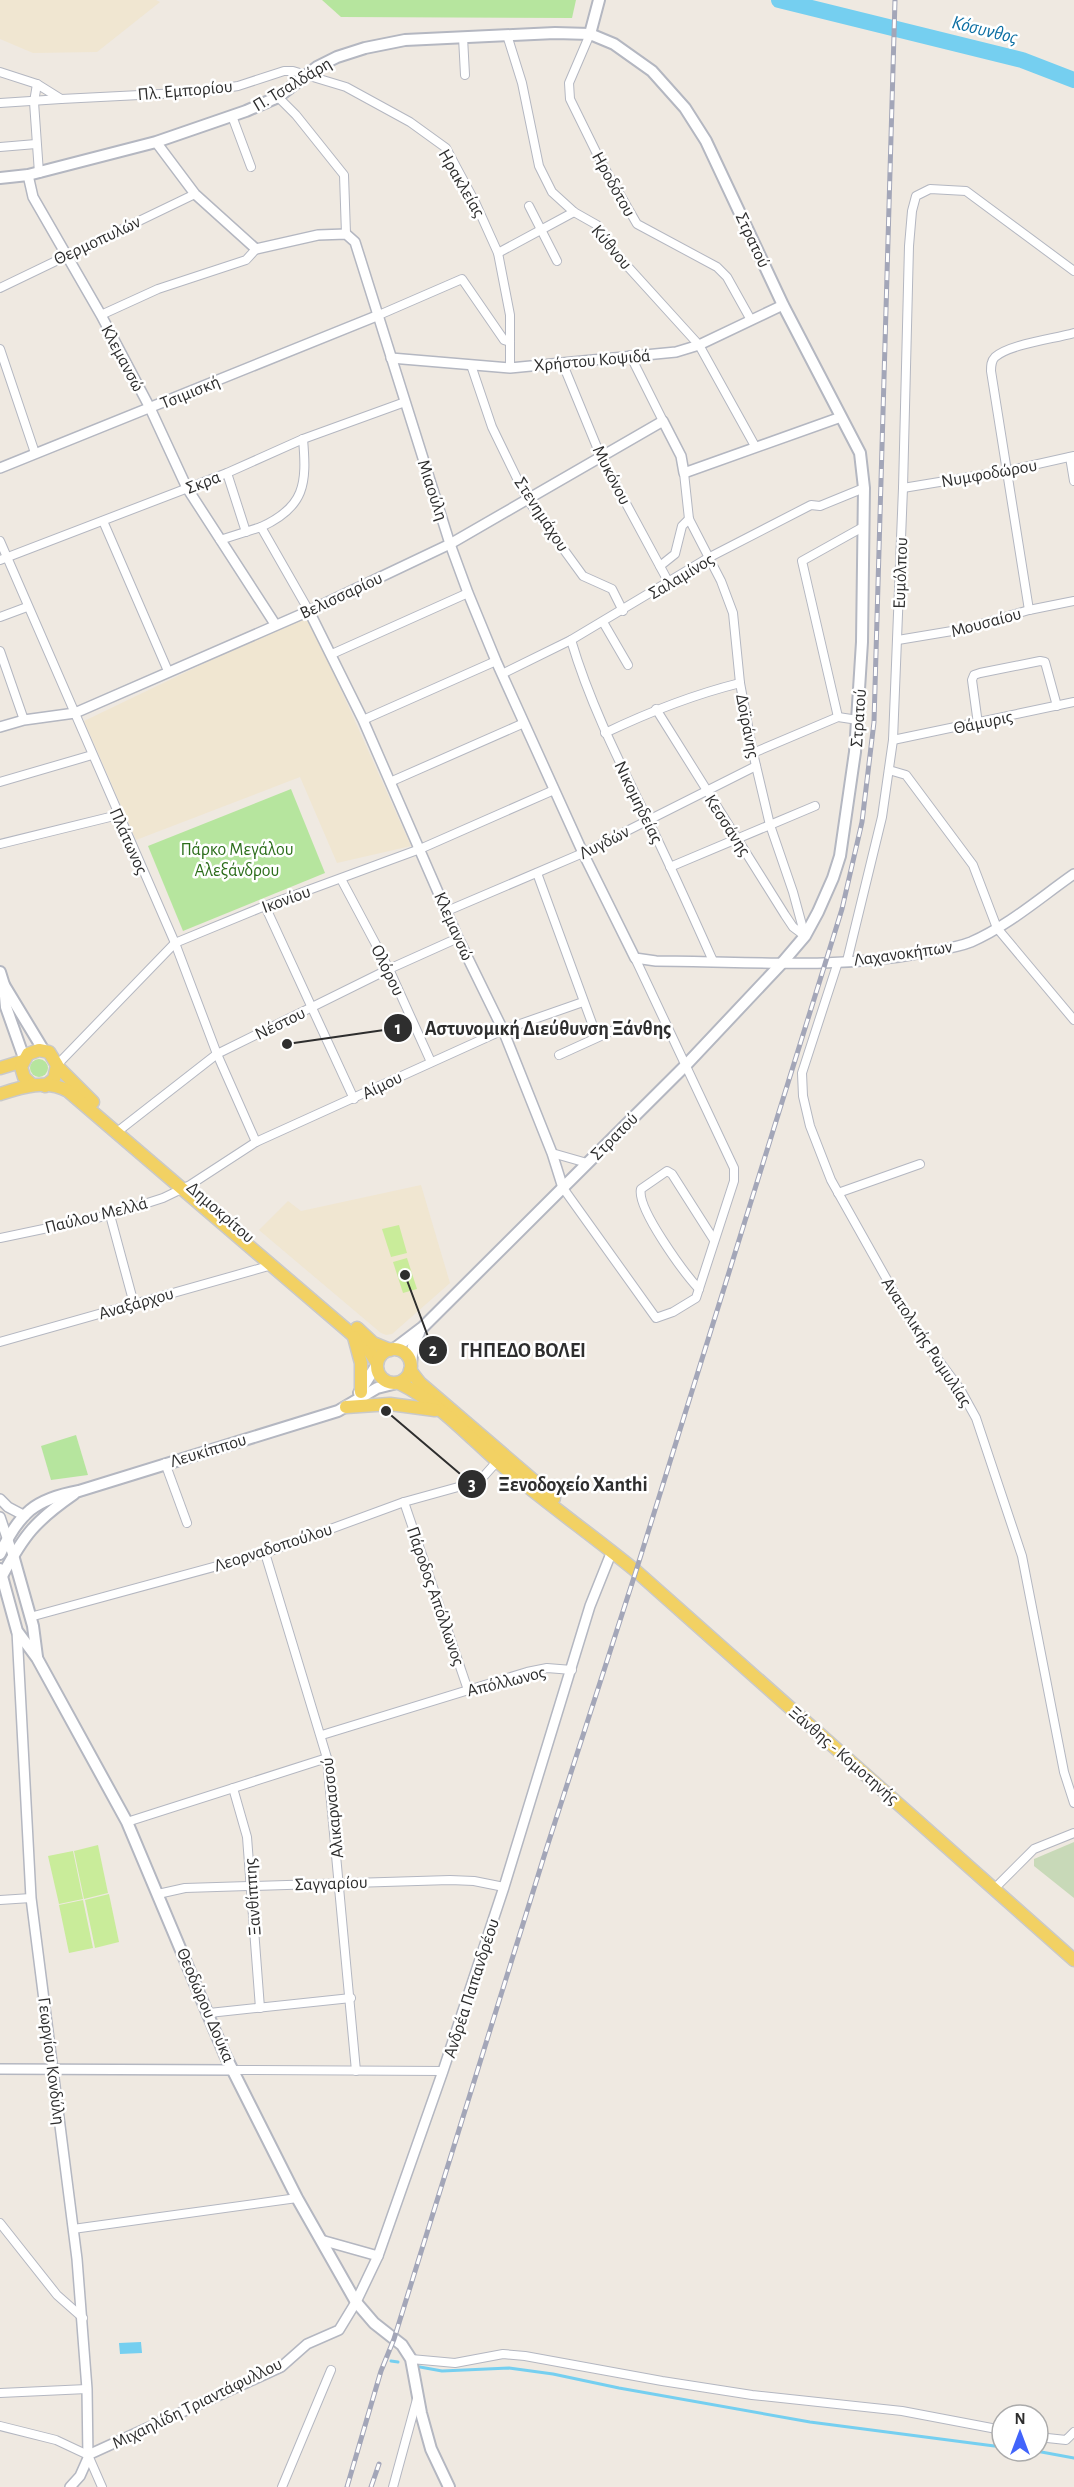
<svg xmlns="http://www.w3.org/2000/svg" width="1074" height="2487" viewBox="0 0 1074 2487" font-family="'Alegreya Sans',sans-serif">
<rect width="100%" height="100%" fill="#efe9e1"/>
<g fill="#f0e6d1">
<path d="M0 0H156L160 2 97 52 33 53 0 39Z"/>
<path d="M307 614 411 846 337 863 300 777 136 840 84 721Z"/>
<path d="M421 1185 450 1283 392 1334 386 1335 381 1333 259 1230 288 1201 301 1211Z"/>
</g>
<g fill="#b6e59e">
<path d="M322 0H576L572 18 341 17Z"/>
<path d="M291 789 325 873 183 931 148 846Z"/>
<circle cx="39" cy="1068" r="9"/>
<path d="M76 1435 88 1475 51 1480 41 1446Z"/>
</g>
<path fill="#c8d9b8" d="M1074 1842V1898L1034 1866V1859Z"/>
<g fill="#c9ec9a">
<path d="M399 1225 407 1253 391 1257 382 1229Z"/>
<path d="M407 1258 417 1289 403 1293 393 1262Z"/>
<path d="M98 1845 108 1893 84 1899 74 1851Z"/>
<path d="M73 1851 83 1899 59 1904 48 1856Z"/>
<path d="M109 1894 119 1942 95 1948 85 1900Z"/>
<path d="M83 1900 93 1948 69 1953 59 1905Z"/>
</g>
<path fill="#75cff0" d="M141 2342 142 2353 120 2354 119 2343Z"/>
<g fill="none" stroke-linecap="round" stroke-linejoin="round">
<g stroke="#75cff0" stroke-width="3">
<path d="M391 2361 398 2362"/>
<path d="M420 2367 442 2371 509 2368 553 2374 619 2388 810 2422 1002 2447"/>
<path d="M1036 2451 1074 2458"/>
</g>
<path stroke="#75cff0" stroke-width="16" d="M779 0 1022 60 1074 80"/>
<g stroke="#b4b7c1" stroke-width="10">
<g id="minor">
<path d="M590 34 569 83 570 99 600 160 637 224 717 267 727 277 751 320"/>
<path d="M507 35 522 83 539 166 552 192 574 212 597 225 610 247 699 345 755 446"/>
<path d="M463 37 465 75"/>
<path d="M0 72 37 84 61 99 199 92 238 86 284 71H293L346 87 410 122 446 148 475 202 498 253 510 315V368"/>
<path d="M37 84 34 102 39 173"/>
<path d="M278 97 296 115 344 175 346 234"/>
<path d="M0 103 61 99"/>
<path d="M232 116 251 167"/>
<path d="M0 147 36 144"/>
<path d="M529 206 557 261"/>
<path d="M498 253 574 212"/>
<path d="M0 288 195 194"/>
<path d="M101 315 158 289 246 260 256 249"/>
<path d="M379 315 462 279 504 340 510 342"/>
<path d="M0 349 35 453"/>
<path d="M630 355 663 421"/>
<path d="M562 362 601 457 669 583"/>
<path d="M471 365 492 427 527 499 583 576 612 589 623 611"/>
<path d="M1070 457 1074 481"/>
<path d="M227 473 246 532"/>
<path d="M684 473 689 519 721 581 733 613 740 683 753 753 770 825 793 892 805 936"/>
<path d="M903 488 1006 471 1074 456"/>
<path d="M103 521 168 671"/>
<path d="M261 527C305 507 307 484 303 439"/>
<path d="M220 540 261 527 309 611"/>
<path d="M0 541 175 943 217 1054 256 1142"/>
<path d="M0 560 227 473 303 439 405 402"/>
<path d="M660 566 675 554 682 526 689 519"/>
<path d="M1029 610 991 371C991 366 991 361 995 357 1010 344 1053 339 1074 333"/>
<path d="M0 617 27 607"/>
<path d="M603 622 628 665"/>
<path d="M571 640C590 704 619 761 648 820 671 867 692 914 713 961"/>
<path d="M898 640 964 629 1029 610 1074 601"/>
<path d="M0 651 24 720"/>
<path d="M332 654 468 593"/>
<path d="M502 674 571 640 708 558 811 505 820 506 864 488"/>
<path d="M656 709 785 915 793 927 805 936"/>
<path d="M838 717 802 561 863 527"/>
<path d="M363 720 496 661"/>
<path d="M978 724 972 680 974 675 980 673 1040 661 1045 662 1057 706"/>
<path d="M605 733C649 712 692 695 740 683"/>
<path d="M893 740 1074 702"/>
<path d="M753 753 838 717 858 720"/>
<path d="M889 770 906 775 973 865 997 928 1074 1020"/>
<path d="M0 782 92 755"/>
<path d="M390 782 524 723"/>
<path d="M0 844 118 815"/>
<path d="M670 867 815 806"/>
<path d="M537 873 597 1037"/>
<path d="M341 879 389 969 431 1062"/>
<path d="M265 906 354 1099"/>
<path d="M447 911 583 853 756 766"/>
<path d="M847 961 882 817 893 740 903 488 909 246 912 211 916 196 930 189 966 191 1074 271"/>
<path d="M838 962 802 1073 803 1096 810 1126 831 1180 913 1326 960 1389 976 1418 1022 1556 1064 1772 1074 1803"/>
<path d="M559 1055 614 1030"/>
<path d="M57 1065 175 943 265 906 420 849 554 790"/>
<path d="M117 1132 217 1054 389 969 458 938"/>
<path d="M552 1153 587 1163"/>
<path d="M563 1188 656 1318 673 1312 696 1298 734 1181V1168L635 958"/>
<path d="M838 1193 920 1164"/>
<path d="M110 1215 134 1304"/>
<path d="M0 1238 110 1215 163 1198 190 1185 256 1142 503 1030 583 1002"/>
<path d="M699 1289C685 1274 636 1208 641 1189L667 1171 672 1174 714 1240"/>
<path d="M0 1342 272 1265"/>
<path d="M165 1463 187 1523"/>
<path d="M404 1502 468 1690"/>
<path d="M265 1553 327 1758 356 2071"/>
<path d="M30 1617 265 1553 404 1502 469 1484 484 1476 500 1458"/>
<path d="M322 1735 527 1672 547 1668 572 1670"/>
<path d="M233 1788 247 1837 260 2008"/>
<path d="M127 1822 327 1758"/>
<path d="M995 1888 1034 1849 1074 1833"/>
<path d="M158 1894 185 1888 450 1880 474 1881 504 1887"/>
<path d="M0 1900 31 1898"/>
<path d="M209 2013 351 1998"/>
<path d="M233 2070 443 2071"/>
<path d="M0 2223 57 2295 83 2318"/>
<path d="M73 2229 297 2198"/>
<path d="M411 2359 455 2363 503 2354 525 2356 662 2381 752 2395 902 2411 1002 2430"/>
<path d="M0 2393 87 2389"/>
<path d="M0 2426 56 2440 88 2455 102 2487"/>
<path d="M1038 2437 1066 2440 1074 2432"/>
<path d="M282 2487 331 2370"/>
<path d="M393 2487 417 2399"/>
</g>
</g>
<g stroke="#b4b7c1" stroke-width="12">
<g id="tertiary">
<path d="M156 142 195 194 256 249 318 235 346 234 355 242 450 544 468 593 496 661 583 853 635 958 656 961C744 961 834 970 922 953 938 950 956 948 971 942 1008 926 1041 897 1074 874"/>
<path d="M28 175 33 197 101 315 150 408 187 488 275 624"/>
<path d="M391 358 510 368 676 352 699 345 783 305"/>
<path d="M0 468 379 315"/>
<path d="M309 611 363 720 458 938 503 1030 552 1153 563 1188"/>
<path d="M0 727 24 720 75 713 309 611 450 544 663 421 681 456 684 473 841 417"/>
<path d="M0 1499 8 1507 25 1516"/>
<path d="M0 1517 13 1555"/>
<path d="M17 1631 31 1898 77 2259 87 2389 88 2458 80 2476 70 2487"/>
<path d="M0 2069 233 2070"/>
<path d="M321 2240 378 2256"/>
<path d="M88 2455 281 2367 307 2344 339 2330 356 2302 378 2256 443 2071 504 1887 590 1606 612 1551"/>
</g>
</g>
<g stroke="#b4b7c1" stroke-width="14">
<g id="secondary">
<path d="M590 34 599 0"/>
<path d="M0 178 28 175 156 142 246 111 278 97 317 67 337 57 365 48 405 40 555 33 590 34 614 44 652 71 685 108 706 141 783 305 860 453 864 488 862 642 855 752 840 856 833 878 818 912 805 936 782 963 685 1066 423 1327 394 1349"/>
<path d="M0 972 4 985 6 1007 24 1058"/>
<path d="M4 985 44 1051"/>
<path d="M411 1364 413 1346 419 1333"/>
<path d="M359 1393 376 1366"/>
<path d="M0 1554C19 1513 35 1499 79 1491L338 1411 377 1388 393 1384"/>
<path d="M13 1555 33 1626 37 1657"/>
<path d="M0 1569 17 1631 37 1658 127 1822 225 2055 297 2198 356 2302 374 2323 402 2345 411 2359 421 2413 431 2449 449 2487"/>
<path d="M2 1576C24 1535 35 1521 74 1494"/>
</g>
</g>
<g stroke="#c9c9c9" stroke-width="15">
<g id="primary">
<path d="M58 1067 93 1102"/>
<path d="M0 1068 23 1061"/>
<path d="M32 1085 24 1077 21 1067 28 1054 39 1050 49 1052 57 1065 54 1079 45 1086"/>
<path d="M0 1094C22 1087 46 1079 68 1091L354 1336 370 1352 377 1363"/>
<path d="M357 1328 373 1343 390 1350"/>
<path d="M354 1337 361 1363V1392"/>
<circle cx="394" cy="1366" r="17"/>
<path d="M410 1370 420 1383 554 1498"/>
<path d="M399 1383C440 1403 472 1440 506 1469 548 1504 593 1536 636 1571L1074 1960"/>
<path d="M346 1407 390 1404 435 1410"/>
</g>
</g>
<use href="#minor" stroke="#fff" stroke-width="8"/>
<use href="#tertiary" stroke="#fff" stroke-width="9"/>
<use href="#secondary" stroke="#fff" stroke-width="10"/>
<use href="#primary" stroke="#f2d163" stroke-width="12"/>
<g stroke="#a3a6b8" stroke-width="5">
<g id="rail">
<path d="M347 2487 381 2371 394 2339 546 1850 636 1571 825 964 842 909 862 822 874 722 895 0"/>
<path d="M371 2487 379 2464"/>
</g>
</g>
<use href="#rail" stroke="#fff" stroke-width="3" stroke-dasharray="9" stroke-linecap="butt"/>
</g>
<g text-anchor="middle" stroke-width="5" stroke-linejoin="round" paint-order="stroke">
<g font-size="18" fill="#2e2e2e" stroke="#fff">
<text transform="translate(292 84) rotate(-31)" y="6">Π. Τσαλδάρη</text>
<text transform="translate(185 90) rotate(-5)" y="6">Πλ. Εμπορίου</text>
<text transform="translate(462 183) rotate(60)" y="6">Ηρακλείας</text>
<text transform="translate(614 184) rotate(61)" y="6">Ηροδότου</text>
<text transform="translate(97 240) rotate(-25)" y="6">Θερμοπυλών</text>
<text transform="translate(753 240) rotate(65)" y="6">Στρατού</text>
<text transform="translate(612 247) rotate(50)" y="6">Κύθνου</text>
<text transform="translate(123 358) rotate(62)" y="6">Κλεμανσώ</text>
<text transform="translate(592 360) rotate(-5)" y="6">Χρήστου Κοψιδά</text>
<text transform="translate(190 392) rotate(-22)" y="6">Τσιμισκή</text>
<text transform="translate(989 473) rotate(-10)" y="6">Νυμφοδώρου</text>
<text transform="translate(612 475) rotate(63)" y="6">Μυκόνου</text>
<text transform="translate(203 482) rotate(-21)" y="6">Σκρα</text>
<text transform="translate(433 490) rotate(72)" y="6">Μιαούλη</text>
<text transform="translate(542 514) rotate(57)" y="6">Στενημάχου</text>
<text transform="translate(900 573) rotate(-88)" y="6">Ευμόλπου</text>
<text transform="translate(681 576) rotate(-31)" y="6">Σαλαμίνος</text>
<text transform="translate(341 595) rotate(-25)" y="6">Βελισσαρίου</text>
<text transform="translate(986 622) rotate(-15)" y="6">Μουσαίου</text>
<text transform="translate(858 718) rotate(-86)" y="6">Στρατού</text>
<text transform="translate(983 722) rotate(-12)" y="6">Θάμυρις</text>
<text transform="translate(748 726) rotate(79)" y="6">Δοϊράνης</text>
<text transform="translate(639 802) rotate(64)" y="6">Νικομηδείας</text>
<text transform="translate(728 825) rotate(57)" y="6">Κεσσάνης</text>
<text transform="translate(129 841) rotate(66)" y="6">Πλάτωνος</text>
<text transform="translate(604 842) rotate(-27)" y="6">Λυγδών</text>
<text transform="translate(286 899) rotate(-20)" y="6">Ικονίου</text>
<text transform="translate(454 926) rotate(66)" y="6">Κλεμανσώ</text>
<text transform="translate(903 953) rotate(-8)" y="6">Λαχανοκήπων</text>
<text transform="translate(388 970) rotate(64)" y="6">Ολόρου</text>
<text transform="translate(280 1023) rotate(-26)" y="6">Νέστου</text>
<text transform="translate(382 1085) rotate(-26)" y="6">Αίμου</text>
<text transform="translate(614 1136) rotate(-45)" y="6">Στρατού</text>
<text transform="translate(221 1212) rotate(41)" y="6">Δημοκρίτου</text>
<text transform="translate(96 1215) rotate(-14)" y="6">Παύλου Μελλά</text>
<text transform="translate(136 1303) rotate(-16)" y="6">Αναξάρχου</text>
<text transform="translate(927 1342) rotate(57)" y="6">Ανατολικής Ρωμυλίας</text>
<text transform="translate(208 1450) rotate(-17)" y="6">Λευκίππου</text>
<text transform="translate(273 1547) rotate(-18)" y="6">Λεορναδοπούλου</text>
<text transform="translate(436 1596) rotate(71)" y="6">Πάροδος Απόλλωνος</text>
<text transform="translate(506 1681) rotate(-14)" y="6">Απόλλωνος</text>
<text transform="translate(844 1755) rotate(41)" y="6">Ξάνθης - Κομοτηνής</text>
<text transform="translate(332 1808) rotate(-96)" y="6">Αλικαρνασσού</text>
<text transform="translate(331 1883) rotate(-2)" y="6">Σαγγαρίου</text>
<text transform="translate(252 1897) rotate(-94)" y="6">Ξανθίππης</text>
<text transform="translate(471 1988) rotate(-72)" y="6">Ανδρέα Παπανδρέου</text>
<text transform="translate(206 2005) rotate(67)" y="6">Θεοδώρου Δούκα</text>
<text transform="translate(52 2061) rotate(83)" y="6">Γεωργίου Κονδύλη</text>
<text transform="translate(197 2403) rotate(-26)" y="6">Μιχαηλίδη Τριαντάφυλλου</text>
</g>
<g font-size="18" fill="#2c6e1b" stroke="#fff">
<text x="237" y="855">Πάρκο Μεγάλου<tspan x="237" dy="21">Αλεξάνδρου</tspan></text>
</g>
<g font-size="20" font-style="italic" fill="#0d6fa3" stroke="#fff">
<text transform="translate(985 29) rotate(14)" y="7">Κόσυνθος</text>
</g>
</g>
<path fill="none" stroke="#2e2e2e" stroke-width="2" d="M287 1044L398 1028M405 1275L433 1350M386 1411L472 1484"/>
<g fill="#2e2e2e" stroke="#fff" stroke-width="2">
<circle cx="287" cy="1044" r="6"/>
<circle cx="405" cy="1275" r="6"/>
<circle cx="386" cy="1411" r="6"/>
<circle cx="398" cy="1028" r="15"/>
<circle cx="433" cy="1350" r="15"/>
<circle cx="472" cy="1484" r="15"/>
</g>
<g font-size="18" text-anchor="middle" font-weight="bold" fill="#fff">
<text x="398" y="1034">1</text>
<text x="433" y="1356">2</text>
<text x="472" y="1490">3</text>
</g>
<g font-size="20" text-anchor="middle" font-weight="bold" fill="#2e2e2e" stroke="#fff" stroke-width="5" stroke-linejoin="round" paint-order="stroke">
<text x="548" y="1035">Αστυνομική Διεύθυνση Ξάνθης</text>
<text x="523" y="1357">ΓΗΠΕΔΟ ΒΟΛΕΙ</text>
<text x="573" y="1491">Ξενοδοχείο Xanthi</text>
</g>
<g transform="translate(1020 2433)"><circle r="28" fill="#ffffff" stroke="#ababab" stroke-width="1.5"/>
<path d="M0-4.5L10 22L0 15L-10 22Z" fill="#4264fb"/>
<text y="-9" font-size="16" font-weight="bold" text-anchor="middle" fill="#2e2e2e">N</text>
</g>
</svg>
